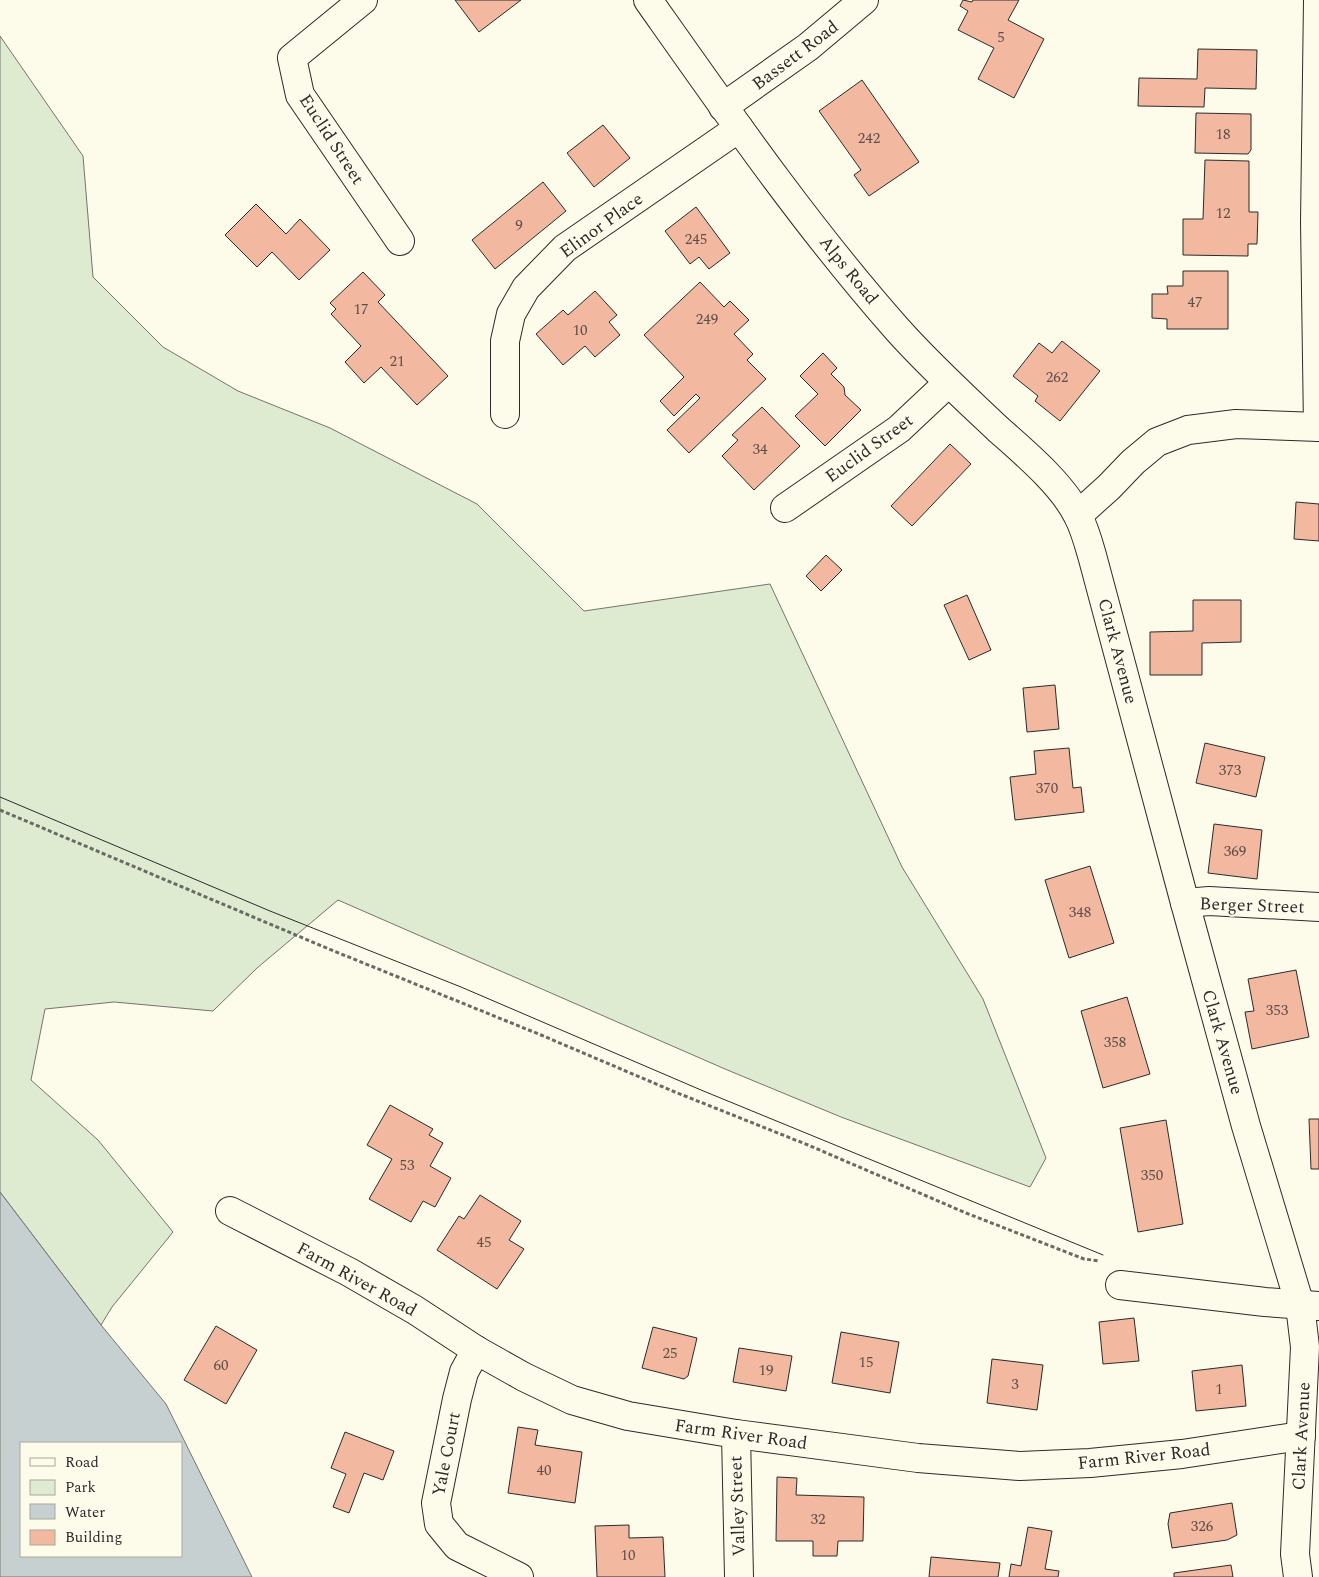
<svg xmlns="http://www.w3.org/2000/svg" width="1319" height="1577" viewBox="0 0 1319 1577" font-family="Spectral,serif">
<rect width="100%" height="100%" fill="#fdfbea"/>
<path fill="#deebd1" stroke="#74746e" d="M0 36 83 156 93 277 163 347 238 391 330 428 477 504 584 611 770 584 902 867 983 999 1046 1158 1030 1187 841 1117 725 1069 338 900 257 968 213 1011 114 1002 45 1009 31 1080 98 1140 173 1232 112 1307 101 1325 0 1192Z"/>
<path fill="#c7d0d0" stroke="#74746e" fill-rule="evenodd" d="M0 1192 101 1325 166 1404 252 1577H0ZM21 1443H181V1556H21Z"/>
<g fill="#f2b8a0" stroke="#2b2b2b">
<path d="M455 0H521L479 32Z"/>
<path d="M963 0 972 2 973 0H1019L1008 20 1044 39 1014 98 978 79 994 48 958 30 968 11 960 6Z"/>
<path d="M1198 49 1257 50 1256 89 1205 88 1204 107 1138 106 1139 78 1197 79Z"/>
<path d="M862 80 919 162 869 196 854 175 861 170 819 111Z"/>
<path d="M1196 113 1251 114V150L1248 154 1195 153Z"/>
<path d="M603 125 630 158 594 187 567 153Z"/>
<path d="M1205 160 1249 161V212H1258L1257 244H1248V256L1183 255V219H1203Z"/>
<path d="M543 182 566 211 495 269 472 240Z"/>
<path d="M256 204 286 234 300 219 330 250 299 280 272 252 257 267 225 235Z"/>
<path d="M696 207 730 253 709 269 699 257 690 264 665 231Z"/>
<path d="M1183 271H1228V329H1167V319L1152 318V294H1168L1167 286H1183Z"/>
<path d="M363 272 385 295 378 302 448 376 417 405 381 367 364 383 345 362 361 346 331 314 336 309 330 303Z"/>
<path d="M700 282 724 307 730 301 749 320 734 334 753 354 747 360 766 379 689 453 667 430 700 398 696 394 674 416 660 401 684 377 644 335Z"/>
<path d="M595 291 617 315 609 322 620 335 595 357 585 346 563 365 536 334 563 310 568 315Z"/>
<path d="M1062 341 1100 371 1060 421 1035 401 1038 396 1013 376 1039 343 1052 353Z"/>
<path d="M823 353 837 368 831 374 844 387 845 395 861 410 825 446 795 416 818 394 800 376Z"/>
<path d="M762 407 800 446 754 490 722 456 738 440 732 435Z"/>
<path d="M950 444 971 464 912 526 891 506Z"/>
<path d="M1296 502 1319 504V541L1294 539Z"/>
<path d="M826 555 842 570 821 591 806 576Z"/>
<path d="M967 595 991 650 969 660 944 605Z"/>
<path d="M1193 600H1241V642L1202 643V675H1150V632L1193 631Z"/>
<path d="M1055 685 1059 729 1027 732 1023 688Z"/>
<path d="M1205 743 1265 757 1256 797 1196 783Z"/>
<path d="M1069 748 1073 788 1081 787 1084 812 1015 820 1010 777 1036 774 1034 751Z"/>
<path d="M1214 824 1262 830 1257 879 1208 873Z"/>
<path d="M1090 866 1114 943 1069 958 1045 880Z"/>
<path d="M1296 970 1309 1037 1252 1049 1245 1012 1254 1011 1248 979Z"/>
<path d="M1127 997 1150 1074 1103 1088 1081 1011Z"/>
<path d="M390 1105 433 1129 429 1135 443 1143 430 1166 451 1178 435 1207 423 1201 411 1222 369 1199 392 1159 367 1145Z"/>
<path d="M1309 1119H1319V1169H1311Z"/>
<path d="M1166 1120 1183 1224 1138 1232 1120 1128Z"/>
<path d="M480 1195 521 1221 509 1240 524 1249 497 1289 437 1250 459 1216 464 1219Z"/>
<path d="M1134 1318 1139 1361 1103 1364 1099 1322Z"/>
<path d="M216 1326 257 1350 226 1404 184 1380Z"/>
<path d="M653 1327 697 1338 688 1376 684 1379 642 1368Z"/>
<path d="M841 1332 899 1342 890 1393 832 1383Z"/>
<path d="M739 1348 792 1356 786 1391 733 1382Z"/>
<path d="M992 1359 1043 1365 1037 1410 987 1403Z"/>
<path d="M1242 1365 1246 1406 1196 1411 1192 1371Z"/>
<path d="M518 1427 538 1430 535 1445 582 1452 575 1503 508 1493Z"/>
<path d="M345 1432 394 1451 383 1480 364 1473 349 1513 333 1507 346 1474 331 1468Z"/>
<path d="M777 1477 797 1478 796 1495 864 1497 863 1541H838L837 1556H813V1541H776Z"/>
<path d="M1232 1503 1237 1535 1227 1540 1172 1548 1168 1524 1170 1513Z"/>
<path d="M629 1525V1538L663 1537 665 1577H597L595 1526Z"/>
<path d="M1028 1527 1052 1531 1045 1569 1059 1571 1058 1577H1009L1011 1564 1021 1566Z"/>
<path d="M931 1557 1000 1563 998 1577H929Z"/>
<path d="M1231 1565 1233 1577H1174V1573Z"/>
</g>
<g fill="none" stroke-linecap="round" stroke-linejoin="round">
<g stroke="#2b2b2b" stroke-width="30">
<g id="minor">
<path d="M363 0 292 58 300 95 400 241"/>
<path d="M648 0C727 112 806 226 897 329 929 365 964 397 999 430 1025 453 1063 485 1078 516 1085 529 1089 545 1093 559L1185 903 1246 1126 1300 1305 1305 1347 1295 1554 1298 1577"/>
<path d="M1318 0 1315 222 1318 427"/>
<path d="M723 107 808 47 864 0"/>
<path d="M505 414V341L511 314 526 288 565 248 739 128"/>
<path d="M785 508 899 429 948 383"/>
<path d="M1078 515 1109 487 1133 462 1157 442 1188 430 1236 424 1319 427"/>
<path d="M1185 903 1209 901 1319 907"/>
<path d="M230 1211 349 1272 415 1310 476 1350 524 1377 572 1400 628 1416 736 1434 918 1458 1020 1466 1090 1463 1182 1454 1301 1436"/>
<path d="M1120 1285 1265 1302 1318 1306"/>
<path d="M476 1350 464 1372 457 1399 436 1503 439 1524 457 1546 519 1577"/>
<path d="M736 1434 739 1577"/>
</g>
</g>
<path stroke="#6a6964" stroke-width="3" stroke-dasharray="4 2.5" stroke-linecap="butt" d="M0 810 329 949 541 1035 675 1092 808 1145 966 1213 1084 1259 1100 1261"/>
<use href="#minor" stroke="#fdfbea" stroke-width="28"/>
<path stroke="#2b2b2b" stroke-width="1" d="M0 797 270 911 461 987 701 1090 1103 1255"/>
</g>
<g text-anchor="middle" stroke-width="4" stroke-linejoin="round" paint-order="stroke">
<g font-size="15" fill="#5d4e48">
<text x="1001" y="42">5</text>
<text x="1223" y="139">18</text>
<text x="869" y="143">242</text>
<text x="1223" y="218">12</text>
<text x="519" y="230">9</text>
<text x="696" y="244">245</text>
<text x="1195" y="307">47</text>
<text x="361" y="314">17</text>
<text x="707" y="324">249</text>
<text x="580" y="335">10</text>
<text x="397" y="366">21</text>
<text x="1057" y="382">262</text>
<text x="760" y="454">34</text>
<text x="1230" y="775">373</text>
<text x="1047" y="793">370</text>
<text x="1235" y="856">369</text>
<text x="1080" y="917">348</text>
<text x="1277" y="1015">353</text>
<text x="1115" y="1047">358</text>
<text x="407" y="1170">53</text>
<text x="1152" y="1180">350</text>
<text x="484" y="1247">45</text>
<text x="670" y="1358">25</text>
<text x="866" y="1367">15</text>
<text x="221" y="1370">60</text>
<text x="766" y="1375">19</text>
<text x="1015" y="1389">3</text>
<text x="1219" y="1394">1</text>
<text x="544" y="1475">40</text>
<text x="818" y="1524">32</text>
<text x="1202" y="1531">326</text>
<text x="628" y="1560">10</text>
</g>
<g font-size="18" fill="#2b2b2b" stroke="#fdfbea">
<text transform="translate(795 55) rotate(-37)" y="6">Bassett Road</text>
<text transform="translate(332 139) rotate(57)" y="6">Euclid Street</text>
<text transform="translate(601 225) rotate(-36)" y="6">Elinor Place</text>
<text transform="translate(849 270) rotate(51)" y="6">Alps Road</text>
<text transform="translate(869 448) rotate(-36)" y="6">Euclid Street</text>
<text transform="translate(1118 651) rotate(75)" y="6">Clark Avenue</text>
<text transform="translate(1252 905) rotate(2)" y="6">Berger Street</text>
<text transform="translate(1223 1042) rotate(74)" y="6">Clark Avenue</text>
<text transform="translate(357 1279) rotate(29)" y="6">Farm River Road</text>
<text transform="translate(741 1434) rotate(8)" y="6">Farm River Road</text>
<text transform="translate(1301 1436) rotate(-87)" y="6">Clark Avenue</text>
<text transform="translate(446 1454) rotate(-79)" y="6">Yale Court</text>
<text transform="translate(1144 1456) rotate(-6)" y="6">Farm River Road</text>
<text transform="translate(737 1506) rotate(-92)" y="6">Valley Street</text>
</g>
</g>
<rect x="20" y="1442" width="162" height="115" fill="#fdfbea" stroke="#a9a89e"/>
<rect x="30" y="1458" width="25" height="8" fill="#fdfbea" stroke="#a9a89e"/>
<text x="65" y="1467" font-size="15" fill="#2b2b2b">Road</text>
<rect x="30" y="1480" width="25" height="15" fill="#deebd1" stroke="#a9a89e"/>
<text x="65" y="1492" font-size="15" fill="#2b2b2b">Park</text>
<rect x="30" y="1504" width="25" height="15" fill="#c7d0d0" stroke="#a9a89e"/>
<text x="65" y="1517" font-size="15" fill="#2b2b2b">Water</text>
<rect x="30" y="1530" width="25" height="15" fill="#f2b8a0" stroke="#a9a89e"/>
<text x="65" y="1542" font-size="15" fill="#2b2b2b">Building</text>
</svg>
